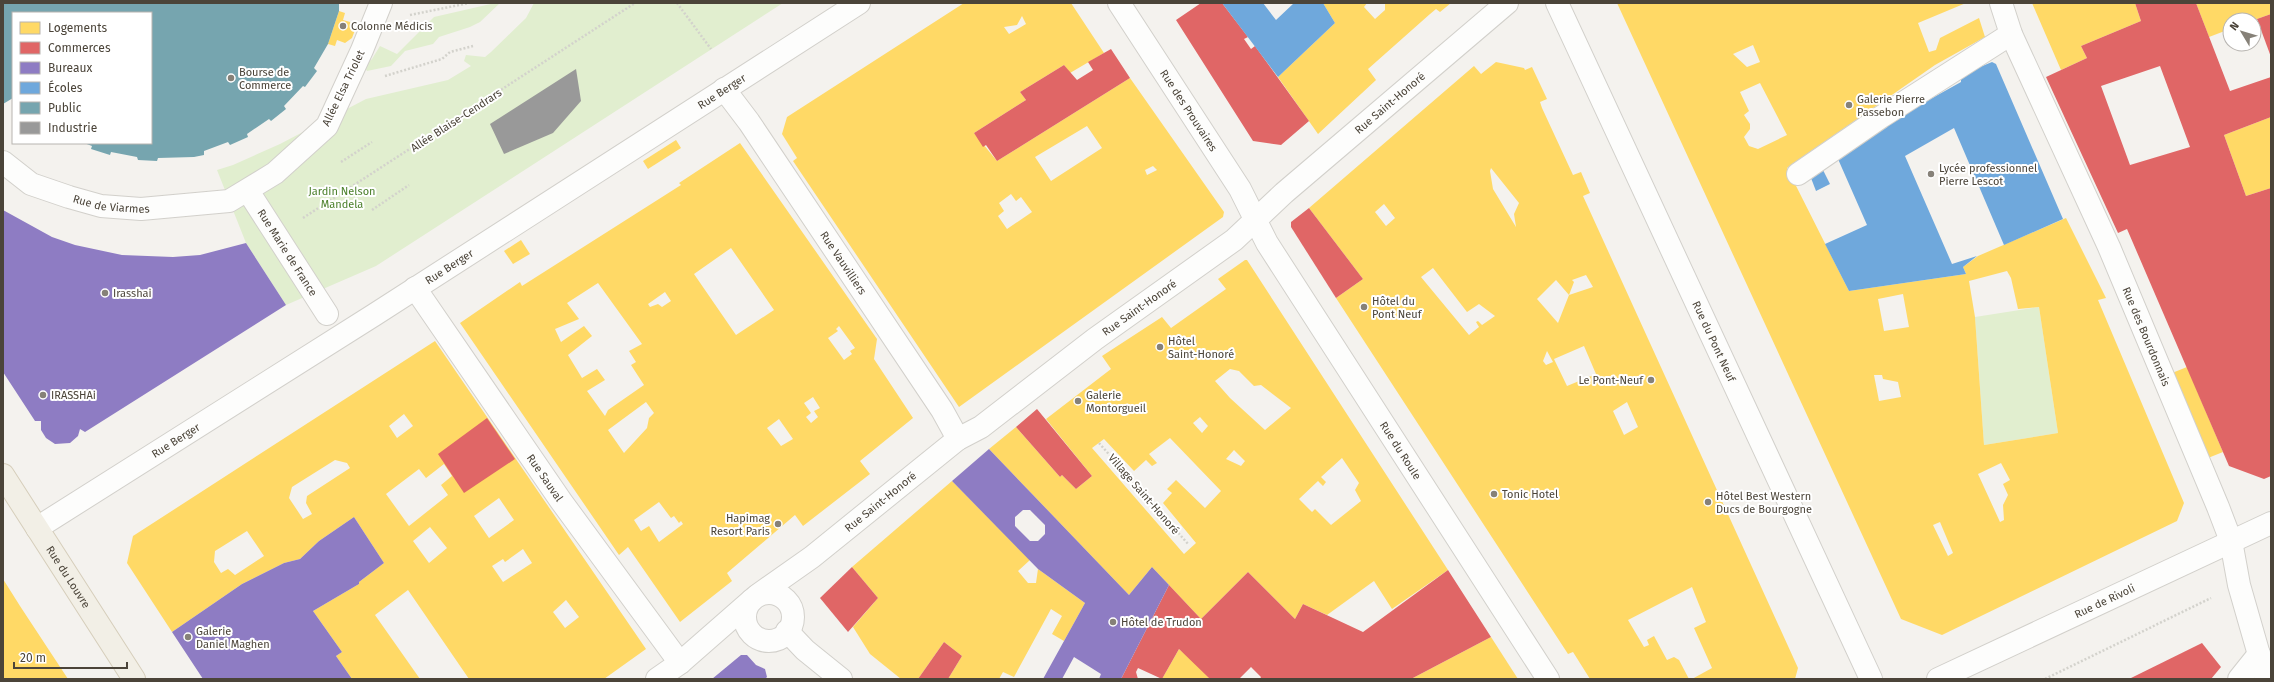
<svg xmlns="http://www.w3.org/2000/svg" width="2274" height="682" viewBox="0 0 2274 682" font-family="'Fira Sans',sans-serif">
<rect width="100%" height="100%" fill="#f4f2ee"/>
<g fill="#e1eecf">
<path d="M495 3H500L480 22 470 27 439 37 433 44 405 51 391 66 367 71 364 66 372 59 380 46 397 54 434 17Z"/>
<path d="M534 3H783L376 266 286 305 246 243 217 170 233 165 280 144 366 99 448 80 471 66 464 61 466 55 485 57 491 52 526 18Z"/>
<path d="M2039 307 2058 433 1984 445 1975 317Z"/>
</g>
<g fill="#ffd966" fill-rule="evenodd">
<path d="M964 3H1071L1104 53 1070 73 1064 65 1020 92 1026 100 974 133 997 161 1130 78 1224 212 1223 217 959 407 793 161 797 158 782 134 787 117ZM1022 16 1026 24 1009 34 1004 27 1017 25ZM1087 126 1102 148 1051 181 1035 157ZM1153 166 1157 170 1147 175 1145 170ZM1011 194 1016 201 1021 197 1032 212 1007 229 998 216 1004 211 999 203Z"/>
<path d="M1323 3H1367L1364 7 1375 19 1385 10V3H1451L1440 12 1436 9 1430 14 1368 69 1376 80 1318 134 1278 77 1335 23Z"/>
<path d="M1617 3H1966L1918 23 1929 52 1936 50 1940 38 1979 18 1985 37 1935 65 1787 168 1849 291 1966 274 1963 267 1978 256 2066 218 2106 298 2098 300 2184 503 2177 521 1942 635 1901 619ZM1753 45 1760 62 1747 67 1733 54ZM1760 83 1787 135 1758 149 1749 146 1744 137 1750 129V124L1744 115 1749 111 1740 92ZM2007 271 2011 278 2018 309 2039 307 2058 433 1984 445 1975 317 1969 281ZM1903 294 1909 327 1884 331 1878 299ZM1874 375H1882L1883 379 1898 382 1901 397 1879 401ZM2001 463 2010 480 2003 484 2008 495 2003 505 2004 520 2000 522 1978 474ZM1940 522 1953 553 1948 556 1933 525Z"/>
<path d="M2032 3H2135L2141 21 2081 46 2087 58 2061 70Z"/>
<path d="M2196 3H2271V14L2254 20H2230V29L2209 37Z"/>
<path d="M339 11 345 13 343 20 350 22 355 30 352 38 345 43 337 40 335 46 328 44Z"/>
<path d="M1496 62 1524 68 1525 70 1532 67 1547 99 1540 102 1542 108 1573 175 1581 172 1590 193 1583 196 1798 668 1795 679H1692L1712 668 1694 628 1706 622 1692 587 1628 620 1644 647 1649 645 1647 640 1654 636 1667 660 1674 657 1679 660 1689 679H1590L1573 652 1568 654 1336 298 1363 279 1309 208 1474 66 1481 74ZM1491 168 1519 203 1514 214 1516 227 1493 189 1490 171ZM1384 204 1395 218 1386 226 1375 212ZM1433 268 1467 312 1479 304 1495 316 1482 325 1478 321 1476 322 1479 327 1469 335 1421 277ZM1586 275 1593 287 1569 295 1574 282 1572 280ZM1556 280 1569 295 1558 323 1537 299ZM1584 346 1596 374 1567 386 1554 359ZM1547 351 1553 362 1546 365 1543 361ZM1627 402 1638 427 1624 435 1613 411Z"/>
<path d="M2271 117V188L2246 196 2224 135Z"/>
<path d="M676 140 681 148 648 169 643 161Z"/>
<path d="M740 143 877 339 874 359 913 418 860 461 870 474 803 526 795 515 727 573 732 581 680 622 628 547 619 555 460 323 520 282 522 286 681 185 679 183ZM731 248 774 310 736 335 694 274ZM598 283 642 344 629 351 636 362 631 365 644 385 608 410 605 416 587 391 605 380 597 369 582 378 568 355 592 336 584 326 561 342 555 329 579 319 567 303ZM665 292 671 301 662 307 658 304 650 307 648 304ZM839 326 855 348 850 351 852 354 844 360 828 338 838 331 836 329ZM813 397 820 408 814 411 818 417 811 423 806 417 811 413 804 403ZM646 402 654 413 649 418 647 428 624 453 608 430ZM779 419 793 439 781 446 767 428ZM659 502 671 518 674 516 679 523 681 521 683 524 659 542 649 526 641 531 634 520Z"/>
<path d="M521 240 530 254 513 264 504 251Z"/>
<path d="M1245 260H1247L1448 570 1392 609 1374 581 1327 615 1303 604 1295 619 1248 572 1201 619 1152 567 1129 595 989 449 1016 427 1060 477 1062 475 1076 489 1092 476 1046 419 1111 369 1102 356 1162 317 1171 328 1226 289 1218 279ZM1230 369 1239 371 1254 386 1261 385 1291 408 1265 430 1230 398 1215 381ZM1200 417 1208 426 1202 433 1193 423ZM1170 438 1221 491 1205 508 1176 480 1167 489 1172 493 1163 503 1196 543 1184 554 1092 448 1104 439 1134 471 1146 460 1152 466 1157 463 1149 454ZM1234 450 1245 461 1241 466 1226 459ZM1342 458 1359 483 1355 490 1361 501 1331 525 1315 509 1312 512 1299 499 1318 481 1323 486 1326 482 1321 477Z"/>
<path d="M435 341 646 649 604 679H469L408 590 375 615 420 679H352L336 656 342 652 313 611 359 584V582L384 563 354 517 319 541 300 559 284 563 242 584 172 632 127 563 133 536ZM404 414 413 426 397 438 389 426ZM335 460 347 463 350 468 307 496 306 503 312 514 303 519 289 498 292 487ZM444 464 452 476 441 485 448 495 409 526 386 494 419 469 426 478ZM499 498 514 520 489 538 474 516ZM430 527 447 548 429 563 413 541ZM247 531 264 556 235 575 228 569 221 573 214 562 215 551ZM523 549 532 563 503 582 492 566 503 559 505 562ZM566 600 579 617 565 628 553 612Z"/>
<path d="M2187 367 2223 452 2208 458 2172 373Z"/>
<path d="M952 481 1030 560 1018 571 1028 583H1036L1038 569 1085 603 1064 641 1052 634 1062 616 1051 609 1014 677 1003 672 999 679H948L962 656 944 642 918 679H901L870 654 853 627 878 598 852 567Z"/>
<path d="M3 579 20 606 68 679H3Z"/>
<path d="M1491 637 1518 679H1411Z"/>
<path d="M1179 649 1194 662 1210 679H1162Z"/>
</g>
<g fill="#e06666" fill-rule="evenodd">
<path d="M1201 3H1222L1248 37 1244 39 1251 49 1255 46 1309 121 1281 145 1253 141 1176 20Z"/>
<path d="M2135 3H2196L2230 91 2271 77V117L2224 135 2246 196 2271 188V476L2264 479 2229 466 2127 229 2118 233 2046 77 2087 58 2081 46 2141 21ZM2160 66 2190 147 2130 165 2101 86Z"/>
<path d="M2271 14V57L2257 19Z"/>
<path d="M1111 49 1130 78 997 161 986 145 983 147 974 133 1026 100 1020 92 1064 65 1077 80 1093 70 1088 62Z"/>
<path d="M1309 208 1363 279 1336 298 1291 227V222Z"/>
<path d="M1037 409 1092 476 1076 489 1062 475 1060 477 1016 427Z"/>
<path d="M487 418 515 459 464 493 438 454Z"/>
<path d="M852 567 878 598 848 632 820 598Z"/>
<path d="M1448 570 1491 637 1411 679H1260L1261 677 1251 667 1239 679H1210L1179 649 1162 679 1138 668 1136 672 1138 679H1121L1169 585 1201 619 1248 572 1295 619 1303 604 1363 632Z"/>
<path d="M944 642 962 656 948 679H918Z"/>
<path d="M2202 643 2221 667 2211 679H2129Z"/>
</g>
<g fill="#8e7cc3" fill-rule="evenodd">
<path d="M3 210 52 237 75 245 122 255 173 257 200 255 246 243 286 305 85 432 80 429 78 436 70 443 55 444 46 438 41 430V421H35L3 372Z"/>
<path d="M989 449 1129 595 1152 567 1169 585 1121 679H1099L1101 674 1074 657 1062 679H1043L1085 603 1038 569 952 481ZM1023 510H1030L1045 525V534L1038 541H1030L1015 526V517Z"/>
<path d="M354 517 384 563 359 582V584L313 611 342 652 336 656 352 679H203L172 632 242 584 284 563 300 559 319 541Z"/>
<path d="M741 655H747L756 665 765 669 767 677 765 679H712Z"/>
</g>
<g fill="#6fa8dc">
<path d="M1222 3H1263L1276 20 1294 3H1323L1335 23 1278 77Z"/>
<path d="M1992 62 1996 64 2063 219 2004 245 1954 128 1905 156 1952 264 1977 256 1963 267 1966 274 1849 291 1825 244 1867 225 1838 159 1884 125 1961 82V75Z"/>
<path d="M1823 170 1830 184 1816 191 1811 178Z"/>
</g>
<path fill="#76a5af" d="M3 3H339V11L328 44 314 68 317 71 305 87 303 86 284 106 286 109 271 121 269 119 247 134 248 137 230 145 228 142 204 151V155L194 157 158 158 157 161 138 160 137 157 111 152 110 155 91 149 92 146 84 143H151V13H13V98L3 104Z"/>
<path fill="#999" d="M576 69 581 101 553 133 504 154 490 124Z"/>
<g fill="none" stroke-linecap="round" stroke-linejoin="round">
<g stroke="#d2d0cb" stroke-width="24">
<g id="minor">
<path id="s1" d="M1119 3 1240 189 1267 243 1548 679"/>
<path id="s2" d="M1557 3 1871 679"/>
<path id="s3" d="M2001 3 2011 34 2109 247 2218 507 2231 541 2239 585 2266 679"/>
<path id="s4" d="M724 89 749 122 942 410 958 439"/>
<path id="s5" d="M3 162 31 184 69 197 101 206 141 209 229 201 275 173 327 126 362 50 381 3"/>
<path d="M1798 174 1881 117 2011 34"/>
<path id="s6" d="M248 191 327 314"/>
<path id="s7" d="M415 288 561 501 680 663"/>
<path id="s8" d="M37 528 374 315 859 3"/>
<circle cx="769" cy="617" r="24"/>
<path id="s9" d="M758 595 812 557 958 439 981 427 1095 339 1234 240 1284 193 1507 3"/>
<path d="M787 631 805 650 841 679"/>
<path d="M657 679 680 663 752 600"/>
<path id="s10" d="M1938 679 2271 523"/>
<path d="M2239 679 2259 654"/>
</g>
</g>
<g stroke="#d6cebb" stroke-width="24">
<g id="major">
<path id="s11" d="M3 475 134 679"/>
</g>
</g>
<g stroke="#d3d2cc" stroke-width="2.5" stroke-dasharray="2 2" stroke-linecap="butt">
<path d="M677 3 711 49"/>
<path d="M410 15 469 3"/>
<path d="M385 76 442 59 450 52 473 46"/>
<path d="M341 162 372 142"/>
<path d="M372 210 409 185"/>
<path d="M303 218 635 3"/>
<path d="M1099 443 1189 545"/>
<path d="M2045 679 2211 598"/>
</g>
<use href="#minor" stroke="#fdfdfc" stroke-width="22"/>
<use href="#major" stroke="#f2efe6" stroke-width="22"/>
</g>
<g fill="#868178" stroke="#fff" stroke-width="1.5">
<circle cx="343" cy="26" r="4"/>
<circle cx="231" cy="78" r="4"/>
<circle cx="1849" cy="105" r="4"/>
<circle cx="1931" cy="174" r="4"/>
<circle cx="105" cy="293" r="4"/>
<circle cx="1364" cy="307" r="4"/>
<circle cx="1160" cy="347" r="4"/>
<circle cx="1651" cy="380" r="4"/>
<circle cx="43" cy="395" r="4"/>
<circle cx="1078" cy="401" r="4"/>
<circle cx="1494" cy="494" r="4"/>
<circle cx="1708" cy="502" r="4"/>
<circle cx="778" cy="524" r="4"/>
<circle cx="1113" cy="622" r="4"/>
<circle cx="188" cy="637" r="4"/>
</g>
<g text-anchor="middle" stroke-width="4" stroke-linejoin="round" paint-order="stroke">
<g font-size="11" fill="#4b4439" stroke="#fff" text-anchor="start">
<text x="351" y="30">Colonne Médicis</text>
<text x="239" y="76">Bourse de<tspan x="239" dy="13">Commerce</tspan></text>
<text x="1857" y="103">Galerie Pierre<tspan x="1857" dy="13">Passebon</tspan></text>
<text x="1939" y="172">Lycée professionnel<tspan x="1939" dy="13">Pierre Lescot</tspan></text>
<text x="113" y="297">Irasshai</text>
<text x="1372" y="305">Hôtel du<tspan x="1372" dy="13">Pont Neuf</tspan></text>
<text x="1168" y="345">Hôtel<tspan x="1168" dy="13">Saint-Honoré</tspan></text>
<text x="1643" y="384" text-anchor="end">Le Pont-Neuf</text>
<text x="51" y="399">IRASSHAi</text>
<text x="1086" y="399">Galerie<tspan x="1086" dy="13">Montorgueil</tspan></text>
<text x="1502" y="498">Tonic Hotel</text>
<text x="1716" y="500">Hôtel Best Western<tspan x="1716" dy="13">Ducs de Bourgogne</tspan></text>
<text x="770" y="522" text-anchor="end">Hapimag<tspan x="770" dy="13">Resort Paris</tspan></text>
<text x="1121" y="626">Hôtel de Trudon</text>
<text x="196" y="635">Galerie<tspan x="196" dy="13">Daniel Maghen</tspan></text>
</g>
<g font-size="11" fill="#4b4439" stroke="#fff">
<text transform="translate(343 88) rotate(-64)" y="4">Allée Elsa Triolet</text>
<text dy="4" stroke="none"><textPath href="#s8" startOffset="812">Rue Berger</textPath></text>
<text dy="4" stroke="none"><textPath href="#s9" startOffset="802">Rue Saint-Honoré</textPath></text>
<text dy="4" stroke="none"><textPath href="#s1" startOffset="128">Rue des Prouvaires</textPath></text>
<text transform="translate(456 120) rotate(-33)" y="4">Allée Blaise-Cendrars</text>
<text dy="4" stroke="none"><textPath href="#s5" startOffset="119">Rue de Viarmes</textPath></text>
<text dy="4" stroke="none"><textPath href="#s6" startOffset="73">Rue Marie de France</textPath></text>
<text dy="4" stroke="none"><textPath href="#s4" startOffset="211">Rue Vauvilliers</textPath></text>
<text dy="4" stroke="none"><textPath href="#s8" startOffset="488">Rue Berger</textPath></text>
<text dy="4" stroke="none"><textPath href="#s9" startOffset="478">Rue Saint-Honoré</textPath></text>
<text dy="4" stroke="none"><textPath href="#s3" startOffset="364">Rue des Bourdonnais</textPath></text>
<text dy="4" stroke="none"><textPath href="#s2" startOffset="373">Rue du Pont Neuf</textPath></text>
<text dy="4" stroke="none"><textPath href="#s8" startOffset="164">Rue Berger</textPath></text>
<text dy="4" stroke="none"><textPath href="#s1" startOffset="529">Rue du Roule</textPath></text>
<text dy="4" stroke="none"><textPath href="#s7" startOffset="230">Rue Sauval</textPath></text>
<text transform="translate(1144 494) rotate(49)" y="4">Village Saint-Honoré</text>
<text dy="4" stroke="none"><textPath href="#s9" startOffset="154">Rue Saint-Honoré</textPath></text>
<text dy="4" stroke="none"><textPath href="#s11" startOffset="121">Rue du Louvre</textPath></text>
<text dy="4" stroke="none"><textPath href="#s10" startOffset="184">Rue de Rivoli</textPath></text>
</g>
<g font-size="11" fill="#4a7f2a" stroke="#fff">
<text x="342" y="195">Jardin Nelson<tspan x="342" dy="13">Mandela</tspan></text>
</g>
</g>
<rect width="2274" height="682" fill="none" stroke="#4b4439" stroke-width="8"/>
<rect x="12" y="12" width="140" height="132" fill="#ffffff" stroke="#b7b4b0"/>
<rect x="20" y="22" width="20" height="12" fill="#ffd966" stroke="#b7b4b0"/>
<text x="48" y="32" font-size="12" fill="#4b4439">Logements</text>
<rect x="20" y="42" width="20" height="12" fill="#e06666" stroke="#b7b4b0"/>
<text x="48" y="52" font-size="12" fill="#4b4439">Commerces</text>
<rect x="20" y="62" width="20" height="12" fill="#8e7cc3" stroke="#b7b4b0"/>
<text x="48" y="72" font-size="12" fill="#4b4439">Bureaux</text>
<rect x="20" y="82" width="20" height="12" fill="#6fa8dc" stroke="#b7b4b0"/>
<text x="48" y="92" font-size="12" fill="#4b4439">Écoles</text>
<rect x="20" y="102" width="20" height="12" fill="#76a5af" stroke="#b7b4b0"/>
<text x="48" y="112" font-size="12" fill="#4b4439">Public</text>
<rect x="20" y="122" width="20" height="12" fill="#999999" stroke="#b7b4b0"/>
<text x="48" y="132" font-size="12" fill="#4b4439">Industrie</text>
<g transform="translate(2242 32) rotate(308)"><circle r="19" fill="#ffffff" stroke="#b7b4b0"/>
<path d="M0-3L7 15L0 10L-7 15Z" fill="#868178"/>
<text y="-6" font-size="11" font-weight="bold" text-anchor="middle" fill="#4b4439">N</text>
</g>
<path d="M14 662v6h113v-6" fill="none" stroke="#4b4439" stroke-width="2"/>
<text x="20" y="662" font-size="12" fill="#4b4439" stroke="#ffffff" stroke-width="3" paint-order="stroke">20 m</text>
</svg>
